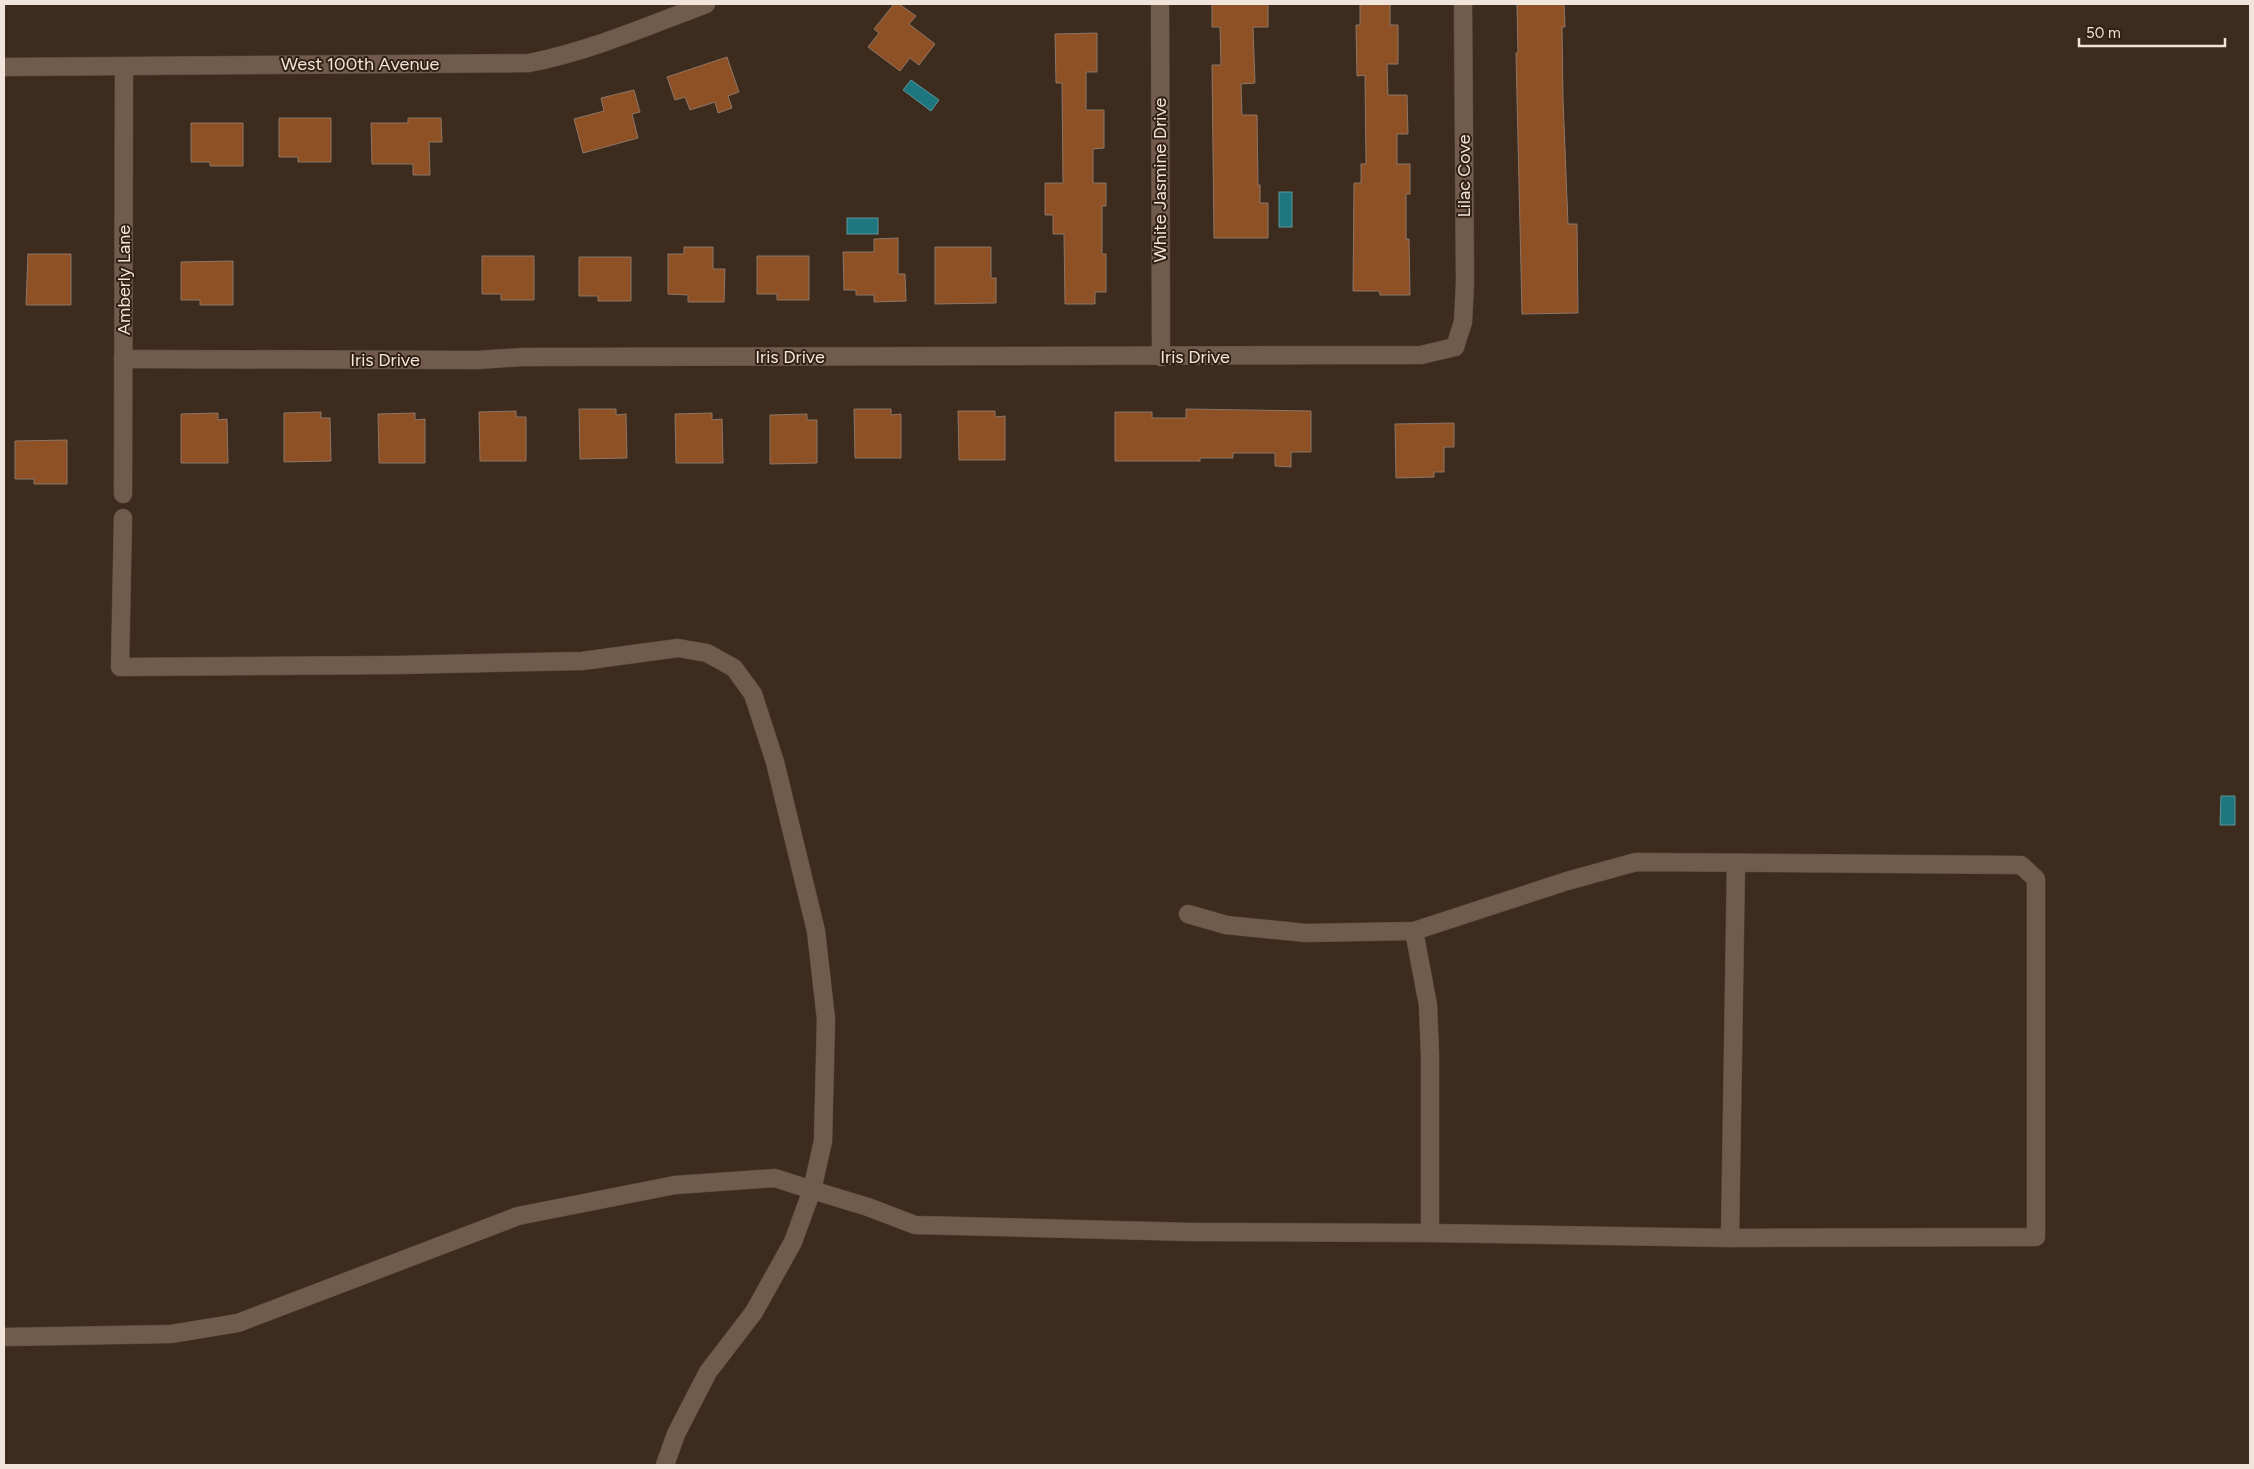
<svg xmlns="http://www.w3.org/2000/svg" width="2254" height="1469" viewBox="0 0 2254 1469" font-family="Figtree,sans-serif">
<rect width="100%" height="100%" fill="#3d2b1d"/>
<g fill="#1e767f" stroke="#5d979b">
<path d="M911 80 939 100 931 111 903 90Z"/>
<rect x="1279" y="192" width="13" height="35"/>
<rect x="847" y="218" width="31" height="16"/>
<path d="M2221 796H2235V825H2220Z"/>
</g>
<g fill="#8e5125" stroke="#8d7667">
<path d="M894 4H899L916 16 909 24 935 44 919 65 910 58 900 71 868 47 879 33 874 29Z"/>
<path d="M1212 4H1268V27H1253L1255 83 1241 84 1242 115H1257L1258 185H1260V203H1268V238H1214L1212 65H1221L1220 27H1212Z"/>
<path d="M1360 4H1390V25H1398V64H1387L1388 95H1407L1408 134H1397V164H1410V194H1406V239H1409L1410 295H1380L1379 291H1353L1354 183H1361V164H1366L1365 75 1357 76 1356 25H1360Z"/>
<path d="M1517 4H1564L1565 27H1562L1563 99 1568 224H1577L1578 313 1522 314 1516 53H1518Z"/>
<path d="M1097 33V72H1086V110H1104V148L1093 149V183H1106V206H1102V254H1106V292H1095V304H1065L1064 234H1053V215H1045V183H1063L1062 83H1056L1055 34Z"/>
<path d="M727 57 739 92 728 96 732 108 718 113 715 102 690 110 685 97 675 100 667 77Z"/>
<path d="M634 90 640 112 632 114 638 138 583 153 574 119 604 111 601 98Z"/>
<path d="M279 118H331V162H298V157H279Z"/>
<path d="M408 118H441L442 142H429L430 175H413V164H372L371 123H408Z"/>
<path d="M191 123H243V166H210V162H191Z"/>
<path d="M898 238V274H905L906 301 874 302V295H856V290H844L843 252H874V239Z"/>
<path d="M684 247H713V269H725L724 302H688V295L668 294V254H684Z"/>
<path d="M935 247H991V278H996V303L935 304Z"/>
<path d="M28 254H71V305H26Z"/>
<path d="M482 256H534V300H501V294H482Z"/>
<path d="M757 256H809V300H777V294H757Z"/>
<path d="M579 257H631V301H598V296H579Z"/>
<path d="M233 261V305H200V300H181V262Z"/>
<path d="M579 409H616V415L626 414 627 458 580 459Z"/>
<path d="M854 409H891V415L901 414V458H855Z"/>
<path d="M1186 409 1311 411V452H1291V467L1275 466V453H1233V458H1200V461H1115V412H1152V418H1186Z"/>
<path d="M516 411V417H526V461H480L479 412Z"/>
<path d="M958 411H995V417L1005 416V460H959Z"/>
<path d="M321 412V418H330L331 461 284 462V413Z"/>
<path d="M218 413V420L227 419 228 463H181V414Z"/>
<path d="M415 413V420L425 419V463H379L378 414Z"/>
<path d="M712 413V420L722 419 723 463H676L675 414Z"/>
<path d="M807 414V420H817V463L770 464V415Z"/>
<path d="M1454 423V447H1444V472H1434V477L1396 478 1395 424Z"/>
<path d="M67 440V484H34V479H15V441Z"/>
</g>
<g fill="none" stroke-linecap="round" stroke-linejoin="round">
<g stroke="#59493d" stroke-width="19">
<g id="street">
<path d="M1160 4 1161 357"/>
<path d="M4 67 529 63C590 51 648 26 706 4"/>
<path d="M123 359 477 360 523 357 1421 355 1455 347 1463 322 1465 283 1463 4"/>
<path d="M123 494 124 66"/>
<path d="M1188 914 1226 925 1306 933 1414 931"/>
<path d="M1730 1238 1736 863"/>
<path d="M6 1337 171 1334 238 1323 518 1216 675 1185 775 1178 812 1190 823 1141 826 1019 816 931 775 762 753 694 734 668 707 653 678 648 582 661 397 665 120 667 123 518"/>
<path d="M665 1465 676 1434 708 1372 754 1312 793 1242 812 1190 868 1207 915 1225 1191 1232 1430 1233V1055L1428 1005 1414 931 1567 881 1636 862 2021 865 2036 879V1237L1730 1238 1430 1233"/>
</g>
</g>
<use href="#street" stroke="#705b4c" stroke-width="18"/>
</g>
<g text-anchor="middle" stroke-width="4" stroke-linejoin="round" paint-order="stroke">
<g font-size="18" fill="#f0e4db" stroke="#332114">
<text x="360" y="70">West 100th Avenue</text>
<text transform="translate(1464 176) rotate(-90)" y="6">Lilac Cove</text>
<text transform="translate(1160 180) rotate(-90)" y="6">White Jasmine Drive</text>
<text transform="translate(124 280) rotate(-90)" y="6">Amberly Lane</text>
<text x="790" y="363">Iris Drive</text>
<text x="1195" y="363">Iris Drive</text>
<text x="385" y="366">Iris Drive</text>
</g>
</g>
<rect width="2254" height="1469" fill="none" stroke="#f0e4db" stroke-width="10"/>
<path d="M2079 38v8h146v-8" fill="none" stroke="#f0e4db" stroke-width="2.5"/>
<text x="2086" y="38" font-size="15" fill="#f0e4db" stroke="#332114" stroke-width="4" paint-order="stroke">50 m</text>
</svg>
